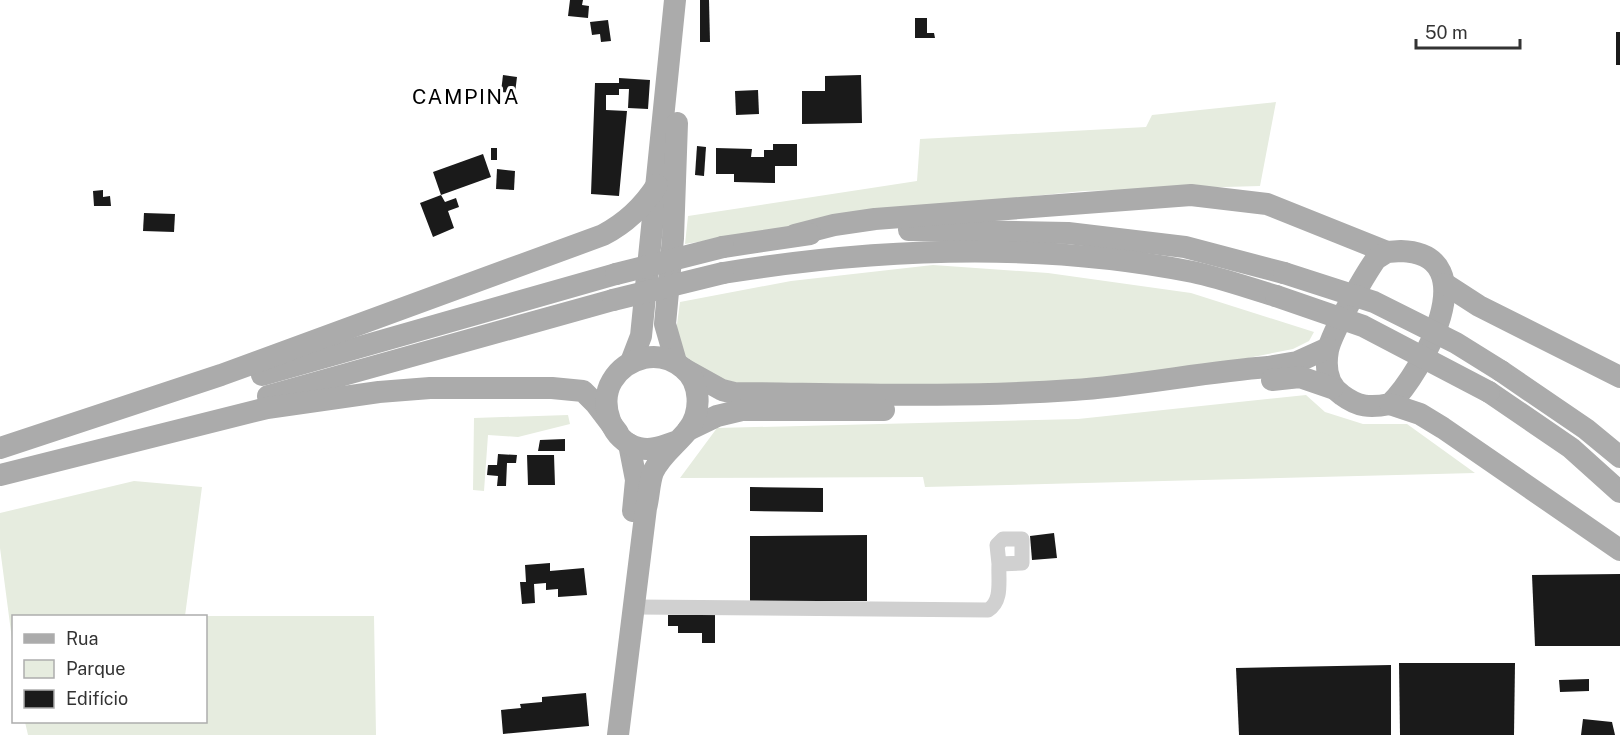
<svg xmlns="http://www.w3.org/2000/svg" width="1620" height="735" viewBox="0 0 1620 735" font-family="'Public Sans',sans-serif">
<rect width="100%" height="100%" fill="#fff"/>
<g fill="#e6ecdf">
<path d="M1276 102 1260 186 1083 191 906 209 685 244 688 216 917 181 920 139 1146 127 1152 115Z"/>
<path d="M933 265 1048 273 1191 293 1314 332 1309 341 1293 349 1223 363 1004 389 743 384 711 377 683 354 676 332 680 302 791 281Z"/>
<path d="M1306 395 1325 412 1363 424H1407L1475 473 925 487 923 477 680 478 717 428 1078 419Z"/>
<path d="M568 415 570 424 518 437 488 435 484 491 473 490 474 418Z"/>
<path d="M134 481 202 487 185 616H374L376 735H28L25 722H206V616H14L13 647 0 548V513Z"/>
</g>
<g fill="#1a1a1a">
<path d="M570 0H583L582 5 589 6 588 18 568 16Z"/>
<path d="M700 0H709L710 42H700Z"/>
<path d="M915 18H927V33H934L935 38H915Z"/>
<path d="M608 20 611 41 601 42 600 34 592 35 590 22Z"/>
<rect x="1616" y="32" width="4" height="33"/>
<path d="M503 75 517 77 515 93 501 92Z"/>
<path d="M861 75 862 123 802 124V91H825V76Z"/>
<path d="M619 78 650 80 648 109 628 108 629 89H619V95H606V110L627 111 619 196 591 194 595 83H619Z"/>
<path d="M758 90 759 114 736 115 735 91Z"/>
<path d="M773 144H797V166H775V183L734 182V174H716V148L752 149 751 157H764V150H773Z"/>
<path d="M697 146 706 147 704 176 695 175Z"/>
<rect x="491" y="148" width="6" height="12"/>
<path d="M483 154 491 177 441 195 433 172Z"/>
<path d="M497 169 515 171 514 190 496 189Z"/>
<path d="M103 190V197L110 196 111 206H94L93 191Z"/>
<path d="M441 195 445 202 456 198 459 207 448 211 454 228 433 237 420 203Z"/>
<path d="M144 213 175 214 174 232 143 231Z"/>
<path d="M565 439V451H538L540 440Z"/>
<path d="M498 454 517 455 516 463H507L506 486H497L498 476 487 475 488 465H497Z"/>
<path d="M527 455H554L555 485H528Z"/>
<path d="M750 487 823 488V512L750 511Z"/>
<path d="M1054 533 1057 558 1032 560 1030 536Z"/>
<path d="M867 535V601H750V536Z"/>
<path d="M550 563V571L584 568 587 595 558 597V589L546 590V583L534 584 535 603 522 604 520 582H526L525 565Z"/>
<path d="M1620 574V646H1535L1532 575Z"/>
<path d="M668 615H715V643H702V633H678V626H668Z"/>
<path d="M1399 663H1515L1514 735H1400Z"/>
<path d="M1391 665V735H1239L1236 668Z"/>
<path d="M1589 679V691L1560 692 1559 680Z"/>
<path d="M586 693 589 726 503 734 501 710 521 708 520 704 542 702V697Z"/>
<path d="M1583 719 1612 722 1615 735H1581Z"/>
</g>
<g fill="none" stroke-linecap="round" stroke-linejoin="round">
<path stroke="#d0d0d0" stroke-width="15" d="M636 607 988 610C1003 601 998 580 999 564L1022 563V539H1003L997 545 999 564"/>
<g stroke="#ababab" stroke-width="22">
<path d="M909 230 1068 233 1185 247 1284 273"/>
<path d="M795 235 834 225 875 219 1191 195 1267 204 1387 252"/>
<path d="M723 247 810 234"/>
<path d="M1401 251C1488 254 1422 373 1390 404 1370 408 1358 407 1342 395 1327 385 1325 367 1328 350 1332 332 1364 276 1376 259L1387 252Z"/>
<path d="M723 273C878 248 1038 241 1193 272 1221 278 1249 288 1276 296"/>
<path d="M1445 284 1479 306 1620 377"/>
<path d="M631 362 641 336 675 0"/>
<path d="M676 362 665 324 673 238 677 123"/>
<path d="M686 370 722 390 734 393C847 394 960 398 1073 390 1138 386 1203 372 1268 367L1297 362 1328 348"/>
<path d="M1501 371 1586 429 1620 457"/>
<path d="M262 375 616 274"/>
<path d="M1272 380 1300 377 1332 388"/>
<path d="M1489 392 1571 448 1620 492"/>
<path d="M268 396 613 300"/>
<path d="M1390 404 1420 414 1443 428 1620 550"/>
<path d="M688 430 717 416 742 410H884"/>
<path d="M629 444 636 480 633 511"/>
<path d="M0 448 221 375 603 235C626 223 643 207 657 185"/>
<path d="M0 475 267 408 379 392 430 388H552L583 391 596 404 618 433"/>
<path d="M618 735 646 508C649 497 649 483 653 472 661 455 677 444 688 430 702 412 701 382 683 368 672 359 659 355 644 358 631 361 619 369 612 381 598 404 612 442 639 448 652 451 663 446 675 442"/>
</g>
<g stroke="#ababab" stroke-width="22">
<path d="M1284 273 1374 302 1456 343 1501 371"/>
<path d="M616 274 723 247"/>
<path d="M1276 296 1363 326 1489 392"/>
<path d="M613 300 723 273"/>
</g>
</g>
<g text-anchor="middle" stroke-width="6" stroke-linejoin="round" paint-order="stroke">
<g font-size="21" letter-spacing="1.5" fill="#000" stroke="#fff">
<text x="466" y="104">CAMPINA</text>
</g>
</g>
<rect x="12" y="615" width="195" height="108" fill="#ffffff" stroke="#adadad" stroke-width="1.5"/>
<rect x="24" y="634" width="30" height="9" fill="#ababab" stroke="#adadad" stroke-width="1.5"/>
<text x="66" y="645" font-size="18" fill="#333333">Rua</text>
<rect x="24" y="660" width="30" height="18" fill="#e6ecdf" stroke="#adadad" stroke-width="1.5"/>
<text x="66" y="675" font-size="18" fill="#333333">Parque</text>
<rect x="24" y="690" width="30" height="18" fill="#1a1a1a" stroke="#adadad" stroke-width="1.5"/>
<text x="66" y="705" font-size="18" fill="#333333">Edifício</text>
<path d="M1416 39v9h104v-9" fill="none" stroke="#333333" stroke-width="3"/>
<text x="1425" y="39" font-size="18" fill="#333333" stroke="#ffffff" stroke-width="4.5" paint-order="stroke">50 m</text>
</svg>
